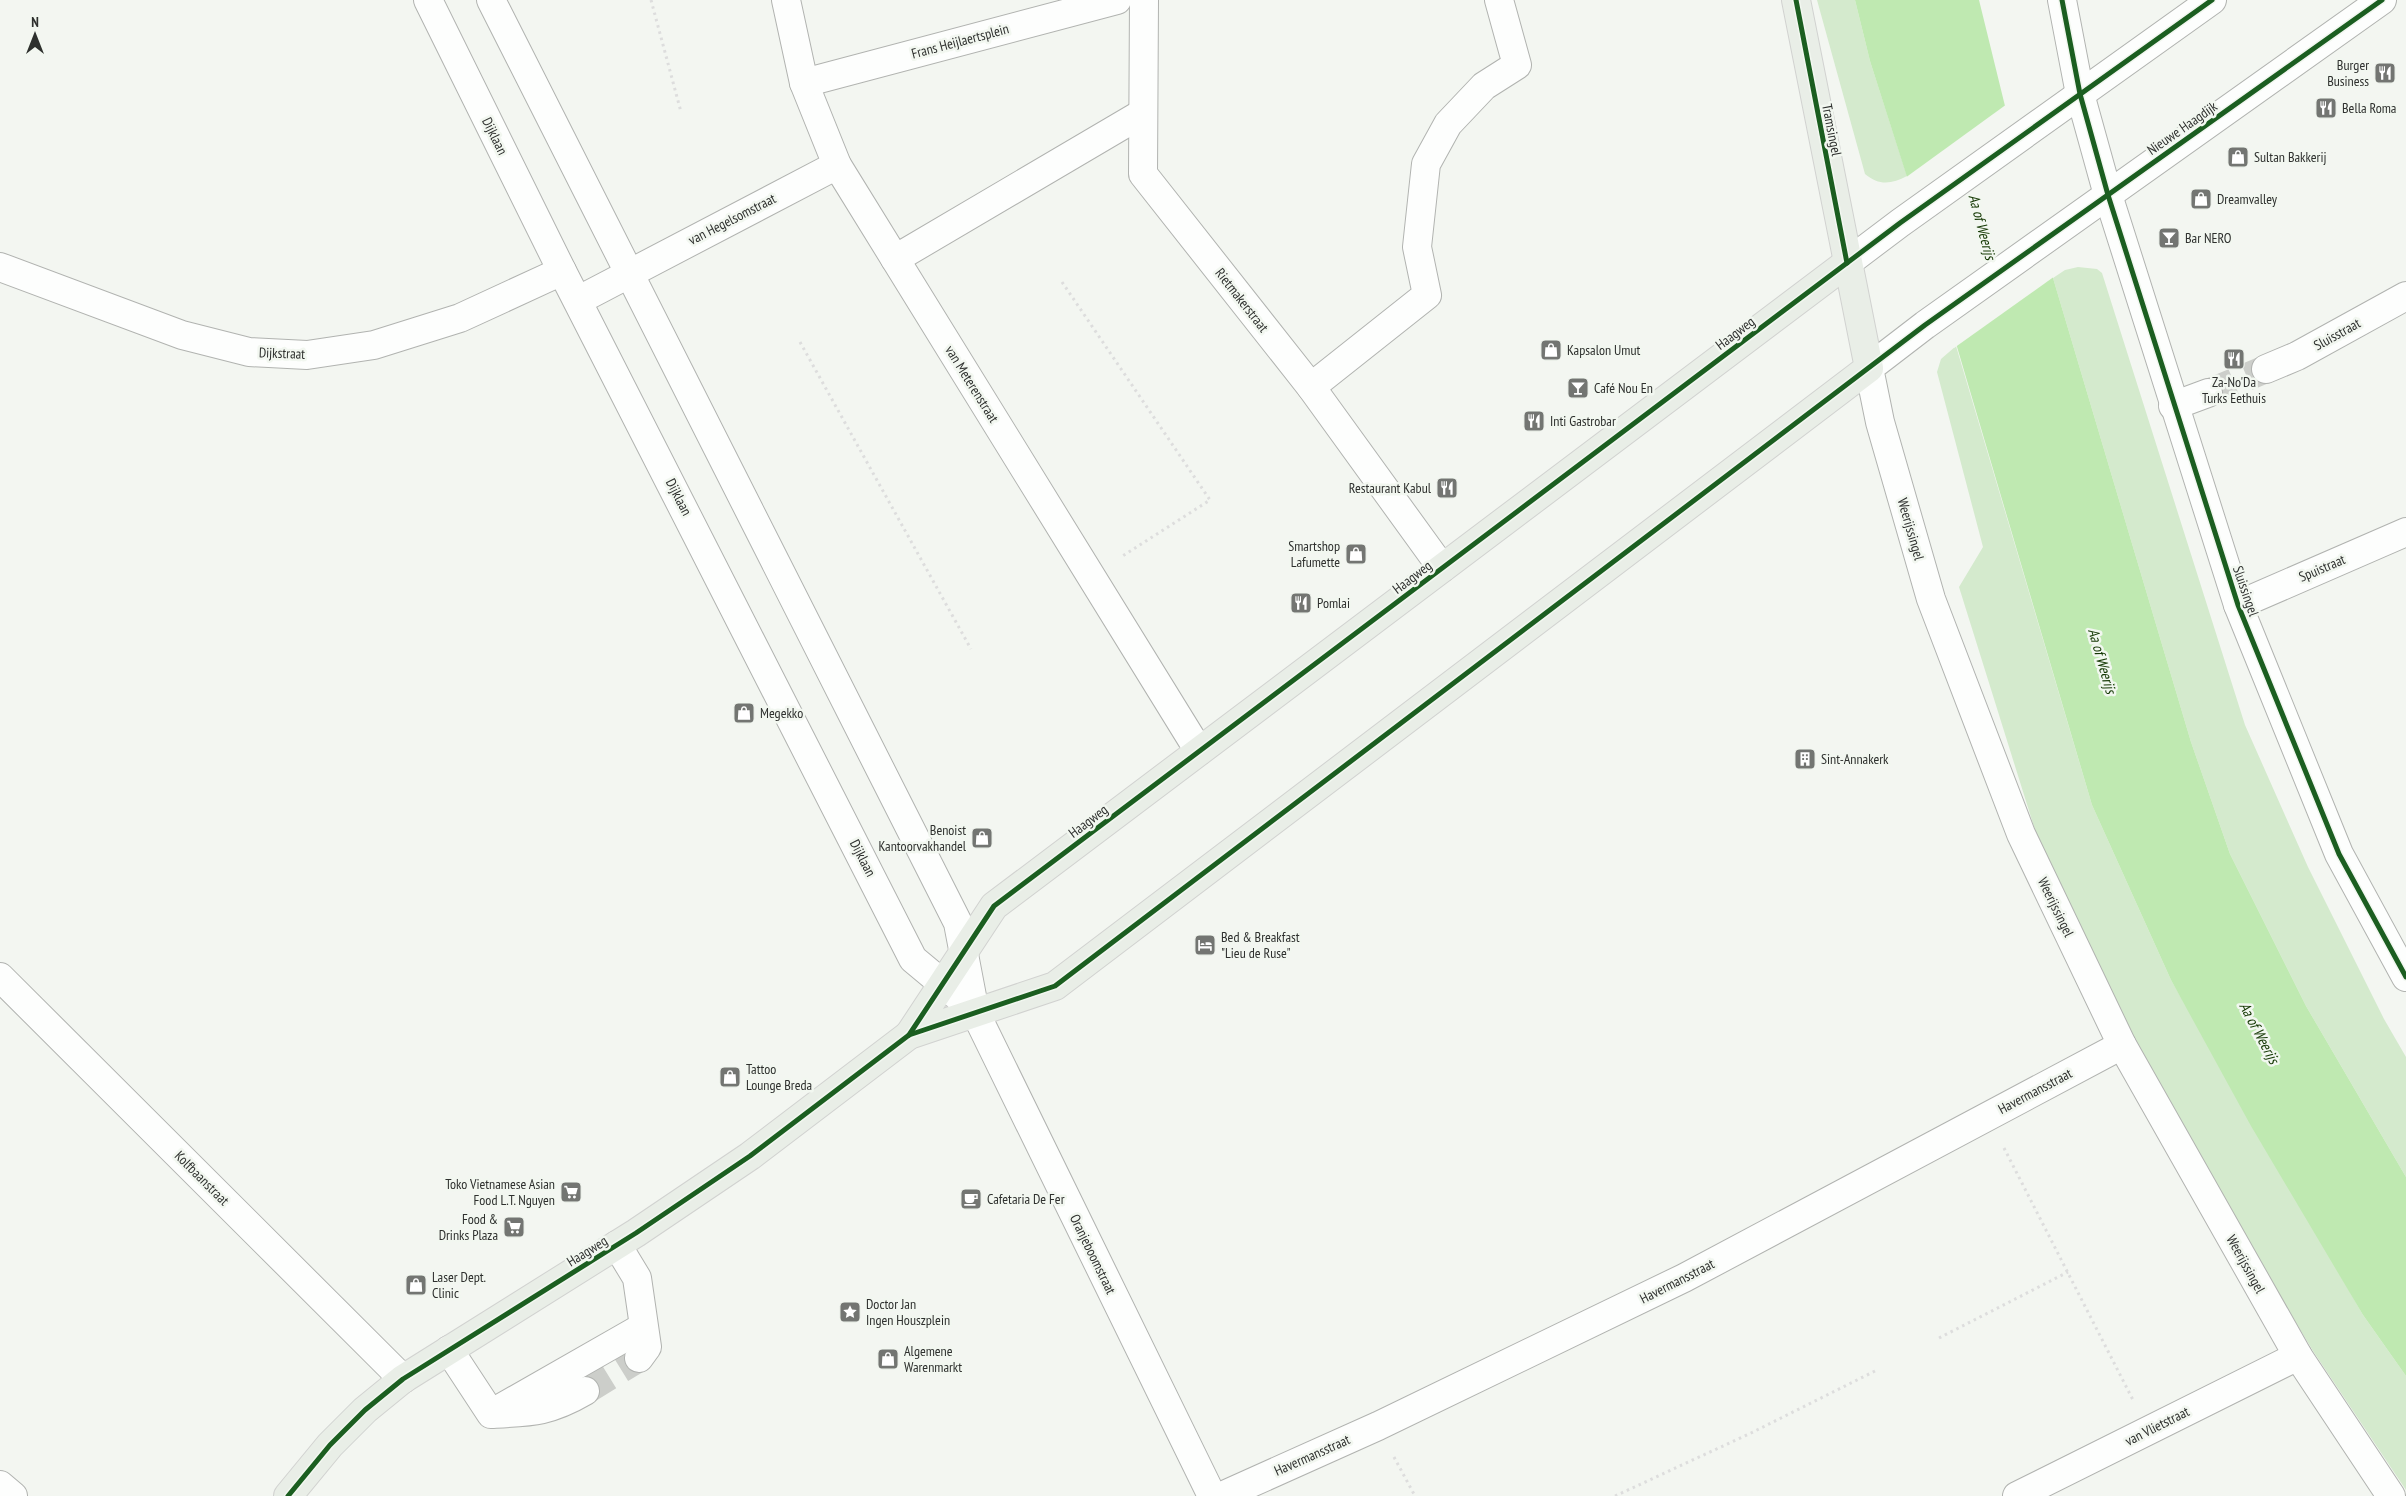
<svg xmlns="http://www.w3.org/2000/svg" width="2406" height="1496" viewBox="0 0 2406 1496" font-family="'PT Sans Narrow',sans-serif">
<rect width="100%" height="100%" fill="#f3f6f1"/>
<g fill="#d4eacd">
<path d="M1817 0H1855L1870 61 1907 176C1892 184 1879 186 1865 174Z"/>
<path d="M2078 267 2097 269 2102 273 2245 725 2308 867 2384 1019 2406 1057V1177L2306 1006 2230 854 2191 742 2053 278 2065 270Z"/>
<path d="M1956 346 2092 805 2171 980 2363 1315 2406 1376V1490L2313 1351 2194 1153 2112 1004 2035 830 1959 587 1983 547 1937 372 1941 359Z"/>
</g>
<path fill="#bfe9b1" d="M1855 0H1979L2005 106 2053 278 2191 742 2230 854 2306 1006 2406 1177V1376L2363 1315 2251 1126 2171 980 2092 805 1907 177 1870 61Z"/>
<path fill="#f3f6f1" d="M2007 104 2055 276 1954 348 1905 178Z"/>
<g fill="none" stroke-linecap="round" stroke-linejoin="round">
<g stroke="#ccceca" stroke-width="28" stroke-dasharray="28 14" stroke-linecap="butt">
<path d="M2208 393 2266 369"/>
<path d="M585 1391 639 1358"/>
</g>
<g stroke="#b1b3b0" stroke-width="30">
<g id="minor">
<path d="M428 0 562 271 913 959 961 999"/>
<path d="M491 0 958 923 975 1012 1212 1496"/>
<path d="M786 0 804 83 837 165 1199 751"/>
<path d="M1144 0 1143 174 1311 387 1442 568"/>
<path d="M2062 0 2080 94 2108 195 2238 605 2339 854 2406 977"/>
<path d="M2382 0 1925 325 1869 368 1880 422 1931 599 2021 834 2122 1045 2298 1356 2391 1496"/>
<path d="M804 83 1117 0"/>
<path d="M895 259 1143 113"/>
<path d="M1847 263 1900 223 2212 0"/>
<path d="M0 267 182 335 249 352 307 355 374 345 460 318 562 271"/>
<path d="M579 300 837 165"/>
<path d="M2266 369 2297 356 2406 296"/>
<path d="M1311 387 1427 295 1417 247 1426 164 1448 124 1484 86 1517 65 1499 0"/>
<path d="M2173 406 2208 393"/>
<path d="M2238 605 2406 532"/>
<path d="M0 977 403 1379"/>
<path d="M617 1245 637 1278 647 1347 639 1358"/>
<path d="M449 1350 491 1414C532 1412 549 1412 585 1391"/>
<path d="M494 1412 643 1327"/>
<path d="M0 1485 13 1496"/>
<path d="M1222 1496 1378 1426 1684 1278 2122 1045"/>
<path d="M2017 1496 2298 1356"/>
</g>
</g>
<g stroke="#d1d2d0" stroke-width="30">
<g id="major">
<path d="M909 1035 994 906 1847 263"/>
<path d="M288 1496 330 1445 365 1410 403 1379 636 1233 750 1156 909 1035 1055 986 1869 368 1796 0"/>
</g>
</g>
<g stroke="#ddd" stroke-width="3" stroke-dasharray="2.5 4" stroke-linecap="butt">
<path d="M651 0 681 112"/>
<path d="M1062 282 1210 500 1121 557"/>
<path d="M800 342 971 649"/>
<path d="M2004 1148 2133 1400"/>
<path d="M1939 1338 2068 1272"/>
<path d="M1394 1457 1415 1496"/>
<path d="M1615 1496 1751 1433 1875 1371"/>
</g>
<use href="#minor" stroke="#fdfefd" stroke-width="28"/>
<use href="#major" stroke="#e9eee7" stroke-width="28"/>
<g stroke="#f2f7f0" stroke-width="8">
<g id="cycleway">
<path d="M1796 0 1847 263"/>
<path d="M2062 0 2080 94 2108 195 2238 605 2339 854 2406 977"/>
<path d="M909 1035 994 906 1900 223 2212 0"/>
<path d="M288 1496 330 1445 365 1410 403 1379 636 1233 750 1156 909 1035 1055 986 1925 325 2382 0"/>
</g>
</g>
<use href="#cycleway" stroke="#1b5e20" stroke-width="5"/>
</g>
<defs>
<g id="restaurant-square" transform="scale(1.125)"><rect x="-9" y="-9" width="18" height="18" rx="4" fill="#737572" stroke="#f2f7f0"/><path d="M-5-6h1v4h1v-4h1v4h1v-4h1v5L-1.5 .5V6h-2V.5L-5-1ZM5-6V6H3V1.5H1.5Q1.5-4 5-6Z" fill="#fff"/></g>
<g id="shop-square" transform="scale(1.125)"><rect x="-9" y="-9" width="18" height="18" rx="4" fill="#737572" stroke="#f2f7f0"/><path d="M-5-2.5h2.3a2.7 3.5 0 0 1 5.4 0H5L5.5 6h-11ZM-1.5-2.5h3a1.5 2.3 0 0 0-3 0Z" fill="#fff"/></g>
<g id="bar-square" transform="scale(1.125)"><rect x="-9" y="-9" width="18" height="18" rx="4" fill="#737572" stroke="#f2f7f0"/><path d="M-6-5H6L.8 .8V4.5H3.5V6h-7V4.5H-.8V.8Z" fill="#fff"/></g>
<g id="building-square" transform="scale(1.125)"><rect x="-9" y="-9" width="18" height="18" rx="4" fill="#737572" stroke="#f2f7f0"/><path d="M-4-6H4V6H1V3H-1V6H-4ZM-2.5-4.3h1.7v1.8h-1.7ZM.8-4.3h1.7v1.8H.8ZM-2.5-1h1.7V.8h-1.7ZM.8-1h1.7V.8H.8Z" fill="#fff"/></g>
<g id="hotel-square" transform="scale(1.125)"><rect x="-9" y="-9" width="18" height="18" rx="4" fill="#737572" stroke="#f2f7f0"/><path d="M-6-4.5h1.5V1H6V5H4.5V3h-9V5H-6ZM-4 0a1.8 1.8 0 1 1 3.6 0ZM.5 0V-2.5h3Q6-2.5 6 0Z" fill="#fff"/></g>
<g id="supermarket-square" transform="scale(1.125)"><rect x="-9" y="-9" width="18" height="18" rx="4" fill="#737572" stroke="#f2f7f0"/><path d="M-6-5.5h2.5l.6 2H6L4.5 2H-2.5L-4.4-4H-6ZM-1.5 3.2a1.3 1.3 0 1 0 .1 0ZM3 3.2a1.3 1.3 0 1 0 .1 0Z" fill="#fff"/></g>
<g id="cafe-square" transform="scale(1.125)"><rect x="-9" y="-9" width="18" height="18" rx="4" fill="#737572" stroke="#f2f7f0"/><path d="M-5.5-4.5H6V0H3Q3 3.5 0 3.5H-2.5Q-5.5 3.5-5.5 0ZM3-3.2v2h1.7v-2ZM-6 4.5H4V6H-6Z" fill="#fff"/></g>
<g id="sight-square" transform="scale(1.125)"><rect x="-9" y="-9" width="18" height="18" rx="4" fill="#737572" stroke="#f2f7f0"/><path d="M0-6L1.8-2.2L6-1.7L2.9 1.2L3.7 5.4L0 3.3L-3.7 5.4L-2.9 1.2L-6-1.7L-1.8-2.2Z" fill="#fff"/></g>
</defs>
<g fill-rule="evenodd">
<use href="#restaurant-square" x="2385" y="73"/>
<use href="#restaurant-square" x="2326" y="108"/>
<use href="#shop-square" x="2238" y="157"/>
<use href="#shop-square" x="2201" y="199"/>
<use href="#bar-square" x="2169" y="238"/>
<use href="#shop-square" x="1551" y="350"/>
<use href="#restaurant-square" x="2234" y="359"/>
<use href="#bar-square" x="1578" y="388"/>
<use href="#restaurant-square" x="1534" y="421"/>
<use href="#restaurant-square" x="1447" y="488"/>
<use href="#shop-square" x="1356" y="554"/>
<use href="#restaurant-square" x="1301" y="603"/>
<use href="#shop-square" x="744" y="713"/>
<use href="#building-square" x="1805" y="759"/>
<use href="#shop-square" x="982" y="838"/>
<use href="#hotel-square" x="1205" y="945"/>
<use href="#shop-square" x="730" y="1077"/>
<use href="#supermarket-square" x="571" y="1192"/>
<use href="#cafe-square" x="971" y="1199"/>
<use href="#supermarket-square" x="514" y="1227"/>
<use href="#shop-square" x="416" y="1285"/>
<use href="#sight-square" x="850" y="1312"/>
<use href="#shop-square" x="888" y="1359"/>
</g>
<g text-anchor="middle" stroke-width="5" stroke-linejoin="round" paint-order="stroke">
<g font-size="14" fill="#2e302e" stroke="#f2f7f0">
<text transform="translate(960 41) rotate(-15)" y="5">Frans Heijlaertsplein</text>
<text transform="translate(2182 128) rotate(-35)" y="5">Nieuwe Haagdijk</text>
<text transform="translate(1832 130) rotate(79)" y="5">Tramsingel</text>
<text transform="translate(495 136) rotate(64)" y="5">Dijklaan</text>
<text transform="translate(732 219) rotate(-27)" y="5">van Hegelsomstraat</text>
<text transform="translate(1242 300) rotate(52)" y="5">Rietmakerstraat</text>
<text transform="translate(1735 333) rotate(-37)" y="5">Haagweg</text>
<text transform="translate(2337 334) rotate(-29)" y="5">Sluisstraat</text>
<text transform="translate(282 353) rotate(2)" y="5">Dijkstraat</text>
<text transform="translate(972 384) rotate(58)" y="5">van Meterenstraat</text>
<text transform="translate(679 497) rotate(63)" y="5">Dijklaan</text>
<text transform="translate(1911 529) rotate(74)" y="5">Weerijssingel</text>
<text transform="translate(2322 568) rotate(-23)" y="5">Spuistraat</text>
<text transform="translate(1412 577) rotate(-37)" y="5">Haagweg</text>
<text transform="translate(2246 591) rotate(71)" y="5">Sluissingel</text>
<text transform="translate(1088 821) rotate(-37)" y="5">Haagweg</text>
<text transform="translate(863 858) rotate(63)" y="5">Dijklaan</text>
<text transform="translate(2056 907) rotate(64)" y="5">Weerijssingel</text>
<text transform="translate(2035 1091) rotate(-28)" y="5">Havermansstraat</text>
<text transform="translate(202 1178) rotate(45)" y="5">Kolfbaanstraat</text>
<text transform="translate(587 1251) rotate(-32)" y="5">Haagweg</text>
<text transform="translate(1093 1254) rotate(64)" y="5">Oranjeboomstraat</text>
<text transform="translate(2246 1264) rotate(61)" y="5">Weerijssingel</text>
<text transform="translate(1677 1281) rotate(-27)" y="5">Havermansstraat</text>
<text transform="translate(2157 1426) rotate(-27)" y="5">van Vlietstraat</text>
<text transform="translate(1312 1455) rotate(-24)" y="5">Havermansstraat</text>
</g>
<g font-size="14" fill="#2e302e" stroke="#f2f7f0" text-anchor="start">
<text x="2369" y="70" text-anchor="end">Burger<tspan x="2369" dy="16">Business</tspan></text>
<text x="2342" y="113">Bella Roma</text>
<text x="2254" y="162">Sultan Bakkerij</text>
<text x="2217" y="204">Dreamvalley</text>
<text x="2185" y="243">Bar NERO</text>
<text x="1567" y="355">Kapsalon Umut</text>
<text x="2234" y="387" text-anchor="middle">Za-No'Da<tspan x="2234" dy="16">Turks Eethuis</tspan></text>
<text x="1594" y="393">Café Nou En</text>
<text x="1550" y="426">Inti Gastrobar</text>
<text x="1431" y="493" text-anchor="end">Restaurant Kabul</text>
<text x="1340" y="551" text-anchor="end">Smartshop<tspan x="1340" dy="16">Lafumette</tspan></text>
<text x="1317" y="608">Pomlai</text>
<text x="760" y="718">Megekko</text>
<text x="1821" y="764">Sint-Annakerk</text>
<text x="966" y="835" text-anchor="end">Benoist<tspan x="966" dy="16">Kantoorvakhandel</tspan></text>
<text x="1221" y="942">Bed &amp; Breakfast<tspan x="1221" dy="16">"Lieu de Ruse"</tspan></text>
<text x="746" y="1074">Tattoo<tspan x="746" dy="16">Lounge Breda</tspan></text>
<text x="555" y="1189" text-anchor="end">Toko Vietnamese Asian<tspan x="555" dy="16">Food L.T. Nguyen</tspan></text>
<text x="987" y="1204">Cafetaria De Fer</text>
<text x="498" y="1224" text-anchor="end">Food &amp;<tspan x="498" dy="16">Drinks Plaza</tspan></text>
<text x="432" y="1282">Laser Dept.<tspan x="432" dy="16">Clinic</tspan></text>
<text x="866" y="1309">Doctor Jan<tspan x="866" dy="16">Ingen Houszplein</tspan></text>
<text x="904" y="1356">Algemene<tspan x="904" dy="16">Warenmarkt</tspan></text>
</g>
<g font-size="15" font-style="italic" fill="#133702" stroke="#f2f7f0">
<text transform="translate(1982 227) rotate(75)" y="5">Aa of Weerijs</text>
<text transform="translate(2102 661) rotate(74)" y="5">Aa of Weerijs</text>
<text transform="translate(2259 1033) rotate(62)" y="5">Aa of Weerijs</text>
</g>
</g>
<g transform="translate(35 35)" stroke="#f2f7f0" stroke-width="4" paint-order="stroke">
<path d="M0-4L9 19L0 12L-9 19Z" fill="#2e302e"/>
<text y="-8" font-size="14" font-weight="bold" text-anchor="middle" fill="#2e302e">N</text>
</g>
</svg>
